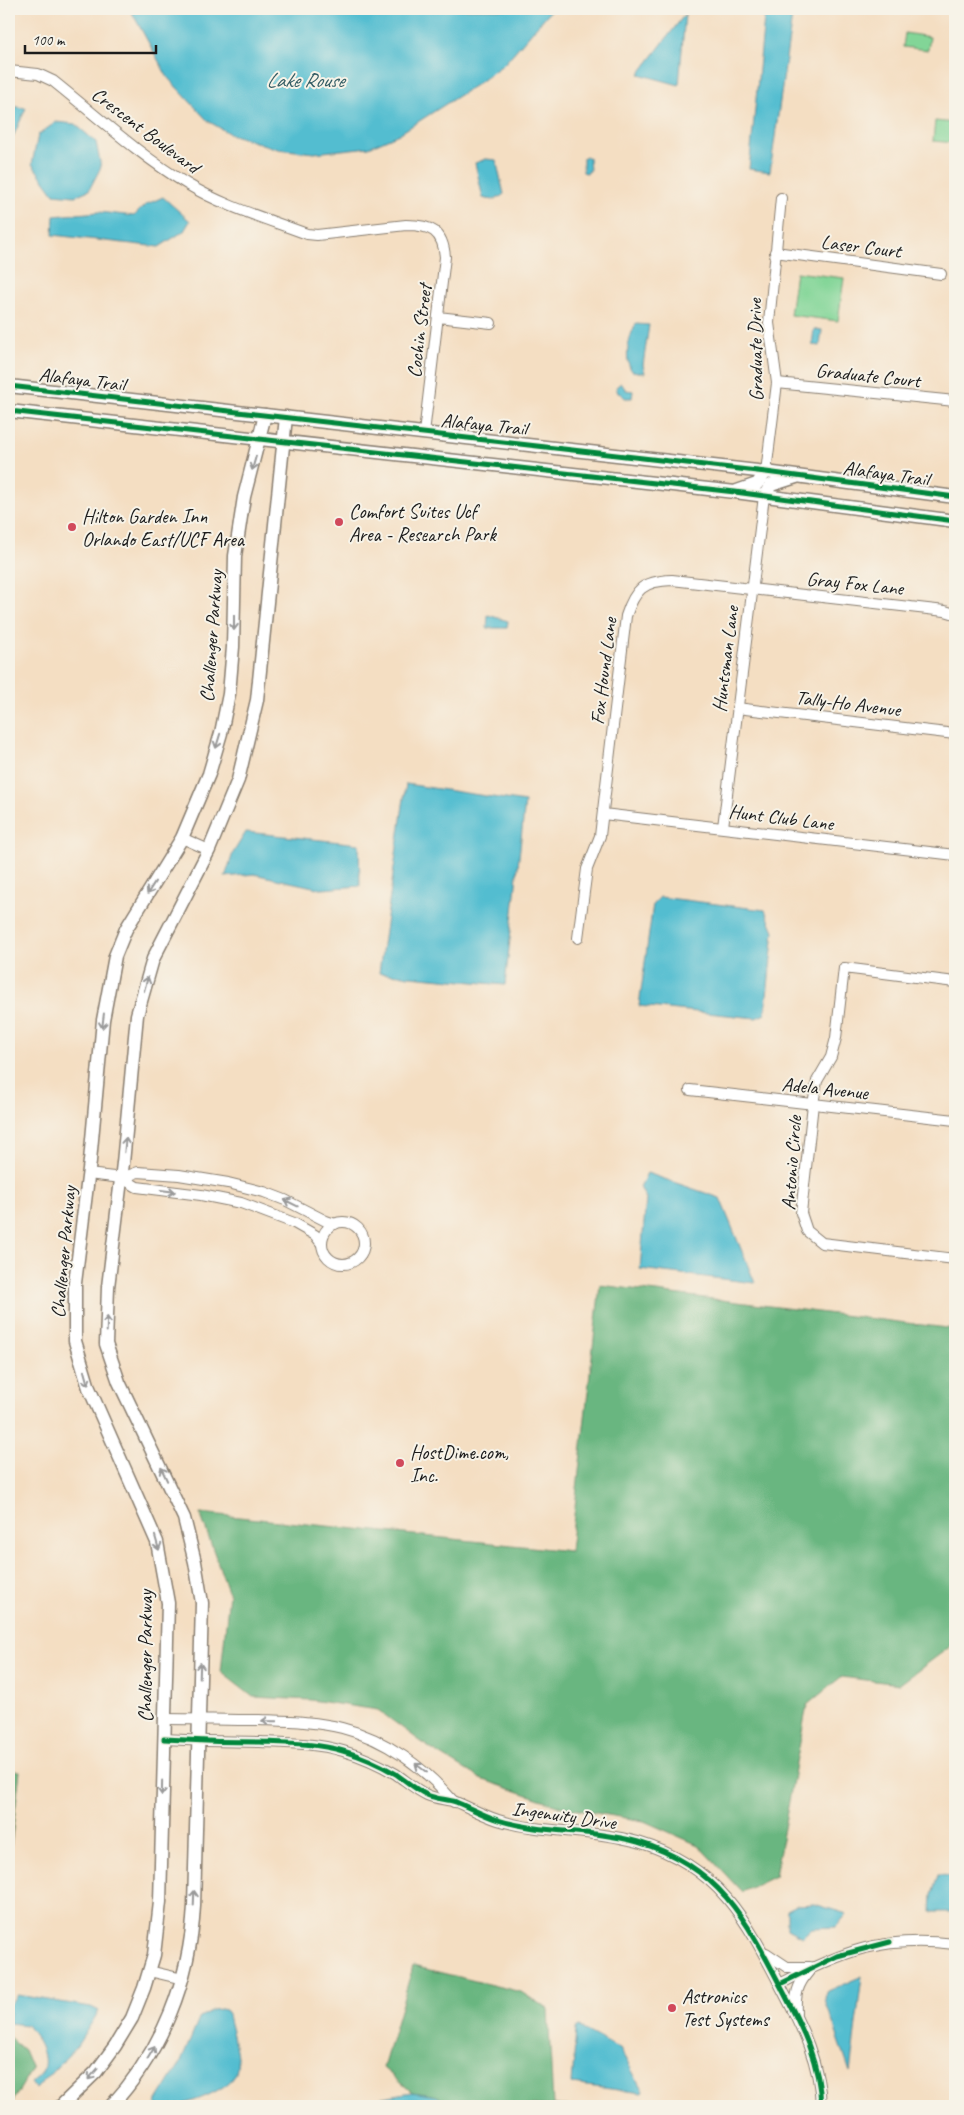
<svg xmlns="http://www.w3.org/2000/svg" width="964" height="2115" viewBox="0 0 964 2115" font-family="Caveat,sans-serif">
<rect width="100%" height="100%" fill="#f7f3e8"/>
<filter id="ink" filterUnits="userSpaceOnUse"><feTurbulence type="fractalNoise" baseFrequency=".02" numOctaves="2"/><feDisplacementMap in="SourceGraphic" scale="10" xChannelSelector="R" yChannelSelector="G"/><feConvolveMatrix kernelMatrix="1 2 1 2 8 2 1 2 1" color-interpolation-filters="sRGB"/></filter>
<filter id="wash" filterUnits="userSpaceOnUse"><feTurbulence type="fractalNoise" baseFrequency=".0096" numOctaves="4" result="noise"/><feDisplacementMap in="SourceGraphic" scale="20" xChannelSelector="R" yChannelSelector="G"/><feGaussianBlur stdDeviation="1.12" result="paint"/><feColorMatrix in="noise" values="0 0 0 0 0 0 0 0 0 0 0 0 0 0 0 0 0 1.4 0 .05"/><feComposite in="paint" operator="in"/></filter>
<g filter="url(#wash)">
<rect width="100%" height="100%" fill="#f4dec2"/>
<g fill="#82d597" stroke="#4f785a">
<path d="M905 33 930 37 928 50 903 47Z"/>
<path d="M935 121 955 123V143L933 141Z"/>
<path d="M796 272 844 278 838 321 790 315Z"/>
</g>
<g fill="#69b680" stroke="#42694e">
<path d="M600 1285 955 1329V1643L900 1684 841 1677 807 1705 775 1876 742 1892 698 1845 644 1821 566 1808 481 1779 431 1749 378 1710 311 1700 253 1697 221 1672 229 1594 200 1513 570 1551Z"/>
<path d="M9 1770 20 1771 9 1862Z"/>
<path d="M413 1966 521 1992 548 2009 553 2105 568 2106H452L437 2096 412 2092 383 2068Z"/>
<path d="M9 2037 24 2050 32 2069 10 2106H9Z"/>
</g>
<g fill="#53bdd0" stroke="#386c76">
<path d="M130 9H552L504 64 477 84 399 134 369 147 314 153 278 149 230 134 208 121 168 78Z"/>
<path d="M765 9H793L770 172 749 169Z"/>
<path d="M685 14 679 85 639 74Z"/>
<path d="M9 106 26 108 9 146Z"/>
<path d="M56 122 75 124 96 142 101 167 89 190 75 196 54 194 32 164 38 135Z"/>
<path d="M586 156 589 158 590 171 586 173 583 172V158Z"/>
<path d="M486 159 496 160 504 194C498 199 491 201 483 198L475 163Z"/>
<path d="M163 197 190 221 184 231 159 247 53 235 54 216 99 212 134 216 145 205Z"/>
<path d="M636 324 649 325 643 365 645 373 632 371C623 359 629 336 636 324Z"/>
<path d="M814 329 822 330 820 346 812 345Z"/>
<path d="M621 383 626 390 633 391 632 398H625L621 394 618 393 616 387Z"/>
<path d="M488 615 508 621 507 628H487Z"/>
<path d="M406 784 525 802 505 985 379 973Z"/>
<path d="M246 832 359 844 360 886 322 889 254 874 225 877 233 853Z"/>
<path d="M660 897 765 910 774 931 765 1014 756 1018 639 1006 653 904Z"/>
<path d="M647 1173 720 1198 755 1283 640 1269 646 1199 640 1187Z"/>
<path d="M938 1875 955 1876V1912H931L932 1895Z"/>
<path d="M814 1904 847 1914 836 1927 812 1928 802 1937 787 1929V1910L797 1905Z"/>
<path d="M862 1976 850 2072 825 2000 826 1992Z"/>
<path d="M17 1995 91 2007 99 2011 77 2046 36 2089 31 2083C34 2080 40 2076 42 2072 50 2055 36 2037 27 2025L9 2023V2005Z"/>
<path d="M220 2009 225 2010 228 2015C231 2030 241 2059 236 2073 231 2089 188 2105 172 2106 167 2107 162 2106 156 2106L157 2101 180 2064 200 2017 213 2010Z"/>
<path d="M579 2027 620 2049 643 2091 642 2093 572 2084 576 2029Z"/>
<path d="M412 2092 437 2096 452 2106H331Z"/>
</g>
</g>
<g filter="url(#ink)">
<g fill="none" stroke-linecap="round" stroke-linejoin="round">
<g stroke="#887d6f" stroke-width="12">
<g id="minor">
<path d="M9 71 38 74 53 81C97 116 139 155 187 184 223 206 267 219 307 234L317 235 406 225C431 225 443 231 445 257L424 433"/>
<path d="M775 252 941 274"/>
<path d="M438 317 491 323"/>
<path d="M777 383 955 401"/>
<path d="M766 472 777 383 769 323 781 198"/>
<path d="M737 708 955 734"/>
<path d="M603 814 955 855"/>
<path d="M723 827 764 496"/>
<path d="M182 838 209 850"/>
<path d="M578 938 587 869 600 836 626 616C635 589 643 581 672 580L945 611 955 614"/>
<path d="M955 982 844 968 836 1038 831 1057 817 1081 813 1104 801 1213 807 1231 822 1243 955 1259"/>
<path d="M690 1090 955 1120"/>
<path d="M88 1174 122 1178 137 1187 201 1195 241 1203 294 1223 315 1235 322 1244"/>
<path d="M122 1178 138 1172 179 1175 228 1183 264 1192 285 1200 326 1221 335 1224"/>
<circle cx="343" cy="1243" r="21"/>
<path d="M164 1719C196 1719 227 1720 259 1720 287 1721 315 1721 342 1728 386 1739 425 1768 454 1802"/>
<path d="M164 1739C196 1741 228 1742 260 1742 287 1743 316 1743 343 1751 361 1756 379 1764 396 1774 406 1781 416 1790 427 1795 436 1799 446 1799 456 1802 470 1808 483 1815 498 1820 543 1834 592 1829 638 1842 719 1866 746 1919 782 1989 802 2027 820 2063 821 2106"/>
<path d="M766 1953 787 1967H810"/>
<path d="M149 1971 183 1979"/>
<path d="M780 1984C843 1951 883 1935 955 1944"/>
<path d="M796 2013C795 1995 797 1985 809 1971"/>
</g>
</g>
<g stroke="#887d6f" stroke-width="15">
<g id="major">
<path d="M9 386 766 472 955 497"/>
<path d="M9 411 735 492 955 521"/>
<path d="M737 491 757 484 766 472"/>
<path d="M764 496 771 485 796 477"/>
<path d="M61 2106 96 2072 115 2046 132 2018 144 1988 154 1955 160 1902 168 1603 157 1542 89 1388 75 1341V1283L90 1161 103 1020 115 956 126 929 182 838 209 774 221 733 229 694 233 647 235 556 244 497 265 415"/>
<path d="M111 2106C162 2051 190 1981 194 1906L202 1603 195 1562 184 1518 119 1382 106 1344 108 1287 123 1163 137 1015 153 959 209 850 238 780 257 700 286 417"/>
</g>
</g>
<use href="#minor" stroke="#fff" stroke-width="10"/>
<use href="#major" stroke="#fff" stroke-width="12"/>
<g stroke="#f7f3e8" stroke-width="8">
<g id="cycleway">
<path d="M9 386 766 472 955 497"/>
<path d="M9 411 735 492 955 521"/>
<path d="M164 1739C196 1741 228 1742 260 1742 287 1743 316 1743 343 1751 361 1756 379 1764 396 1774 406 1781 416 1790 427 1795 436 1799 446 1799 456 1802 470 1808 483 1815 498 1820 543 1834 592 1829 638 1842 719 1866 746 1919 782 1989 802 2027 820 2063 821 2106"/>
<path d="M780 1984 837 1956 890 1942"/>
</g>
</g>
<use href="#cycleway" stroke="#00873e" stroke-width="5"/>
</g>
<defs><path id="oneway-shaft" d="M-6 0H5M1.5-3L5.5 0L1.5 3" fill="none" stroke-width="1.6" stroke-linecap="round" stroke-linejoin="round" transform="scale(1.25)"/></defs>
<g stroke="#999">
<use href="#oneway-shaft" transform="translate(254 463) rotate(106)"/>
<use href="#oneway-shaft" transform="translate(234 623) rotate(90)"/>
<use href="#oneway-shaft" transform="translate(218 741) rotate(107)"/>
<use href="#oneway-shaft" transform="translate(151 888) rotate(122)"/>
<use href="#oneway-shaft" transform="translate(146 984) rotate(-74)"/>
<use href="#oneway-shaft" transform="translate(103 1021) rotate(97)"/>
<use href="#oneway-shaft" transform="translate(125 1145) rotate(-85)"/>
<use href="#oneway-shaft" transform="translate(168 1191) rotate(7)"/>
<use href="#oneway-shaft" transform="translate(291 1203) rotate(-154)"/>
<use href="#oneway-shaft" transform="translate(107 1324) rotate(-88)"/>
<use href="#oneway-shaft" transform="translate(86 1378) rotate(74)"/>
<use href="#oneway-shaft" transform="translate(164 1474) rotate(-115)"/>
<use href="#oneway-shaft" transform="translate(157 1543) rotate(74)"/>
<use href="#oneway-shaft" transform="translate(200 1670) rotate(-88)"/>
<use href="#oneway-shaft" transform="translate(269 1721) rotate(-179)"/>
<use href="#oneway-shaft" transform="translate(421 1768) rotate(-143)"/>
<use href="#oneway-shaft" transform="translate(162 1788) rotate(91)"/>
<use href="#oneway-shaft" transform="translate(194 1898) rotate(-88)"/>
<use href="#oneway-shaft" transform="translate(151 2053) rotate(-59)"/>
<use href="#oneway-shaft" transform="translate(93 2074) rotate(131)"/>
</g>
</g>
<g fill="#d1495b" stroke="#f7f3e8" stroke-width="2">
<circle cx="339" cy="522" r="5"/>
<circle cx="72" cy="527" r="5"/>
<circle cx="400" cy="1463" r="5"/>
<circle cx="672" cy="2008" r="5"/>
</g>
<g text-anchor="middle" stroke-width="4" stroke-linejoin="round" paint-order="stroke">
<g font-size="20" fill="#1c1c1c" stroke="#f7f3e8">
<text transform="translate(146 130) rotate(37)" y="7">Crescent Boulevard</text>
<text transform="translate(861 246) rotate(7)" y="7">Laser Court</text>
<text transform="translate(419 331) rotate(-83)" y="7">Cochin Street</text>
<text transform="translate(755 350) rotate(-91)" y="7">Graduate Drive</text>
<text transform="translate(868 375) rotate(6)" y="7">Graduate Court</text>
<text transform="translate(82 379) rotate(7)" y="7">Alafaya Trail</text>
<text transform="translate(484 424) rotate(6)" y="7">Alafaya Trail</text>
<text transform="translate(886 473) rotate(8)" y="7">Alafaya Trail</text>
<text transform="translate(855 583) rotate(6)" y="7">Gray Fox Lane</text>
<text transform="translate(211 636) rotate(-86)" y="7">Challenger Parkway</text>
<text transform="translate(725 659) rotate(-83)" y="7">Huntsman Lane</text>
<text transform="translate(603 671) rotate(-83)" y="7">Fox Hound Lane</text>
<text transform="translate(848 703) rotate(7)" y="7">Tally-Ho Avenue</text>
<text transform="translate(781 817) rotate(7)" y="7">Hunt Club Lane</text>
<text transform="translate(825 1088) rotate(6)" y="7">Adela Avenue</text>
<text transform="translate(791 1163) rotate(-86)" y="7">Antonio Circle</text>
<text transform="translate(63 1252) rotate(-85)" y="7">Challenger Parkway</text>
<text transform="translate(145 1656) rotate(-90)" y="7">Challenger Parkway</text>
<text transform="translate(564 1815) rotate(8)" y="7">Ingenuity Drive</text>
</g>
<g font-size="20" fill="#1c1c1c" stroke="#f7f3e8" text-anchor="start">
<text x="349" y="518">Comfort Suites Ucf<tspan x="349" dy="23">Area - Research Park</tspan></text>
<text x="82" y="523">Hilton Garden Inn<tspan x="82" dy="23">Orlando East/UCF Area</tspan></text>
<text x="410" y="1459">HostDime.com,<tspan x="410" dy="23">Inc.</tspan></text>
<text x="682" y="2003">Astronics<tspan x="682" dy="23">Test Systems</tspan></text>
</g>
<g font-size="21" font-style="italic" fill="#325c64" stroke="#f7f3e8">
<text x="305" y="87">Lake Rouse</text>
</g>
</g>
<rect width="964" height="2115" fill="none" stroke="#f7f3e8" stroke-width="30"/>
<path d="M25 45v8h131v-8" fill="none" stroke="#1c1c1c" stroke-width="2.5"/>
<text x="32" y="45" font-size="15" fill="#1c1c1c" stroke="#f7f3e8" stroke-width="4" paint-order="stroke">100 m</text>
</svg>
